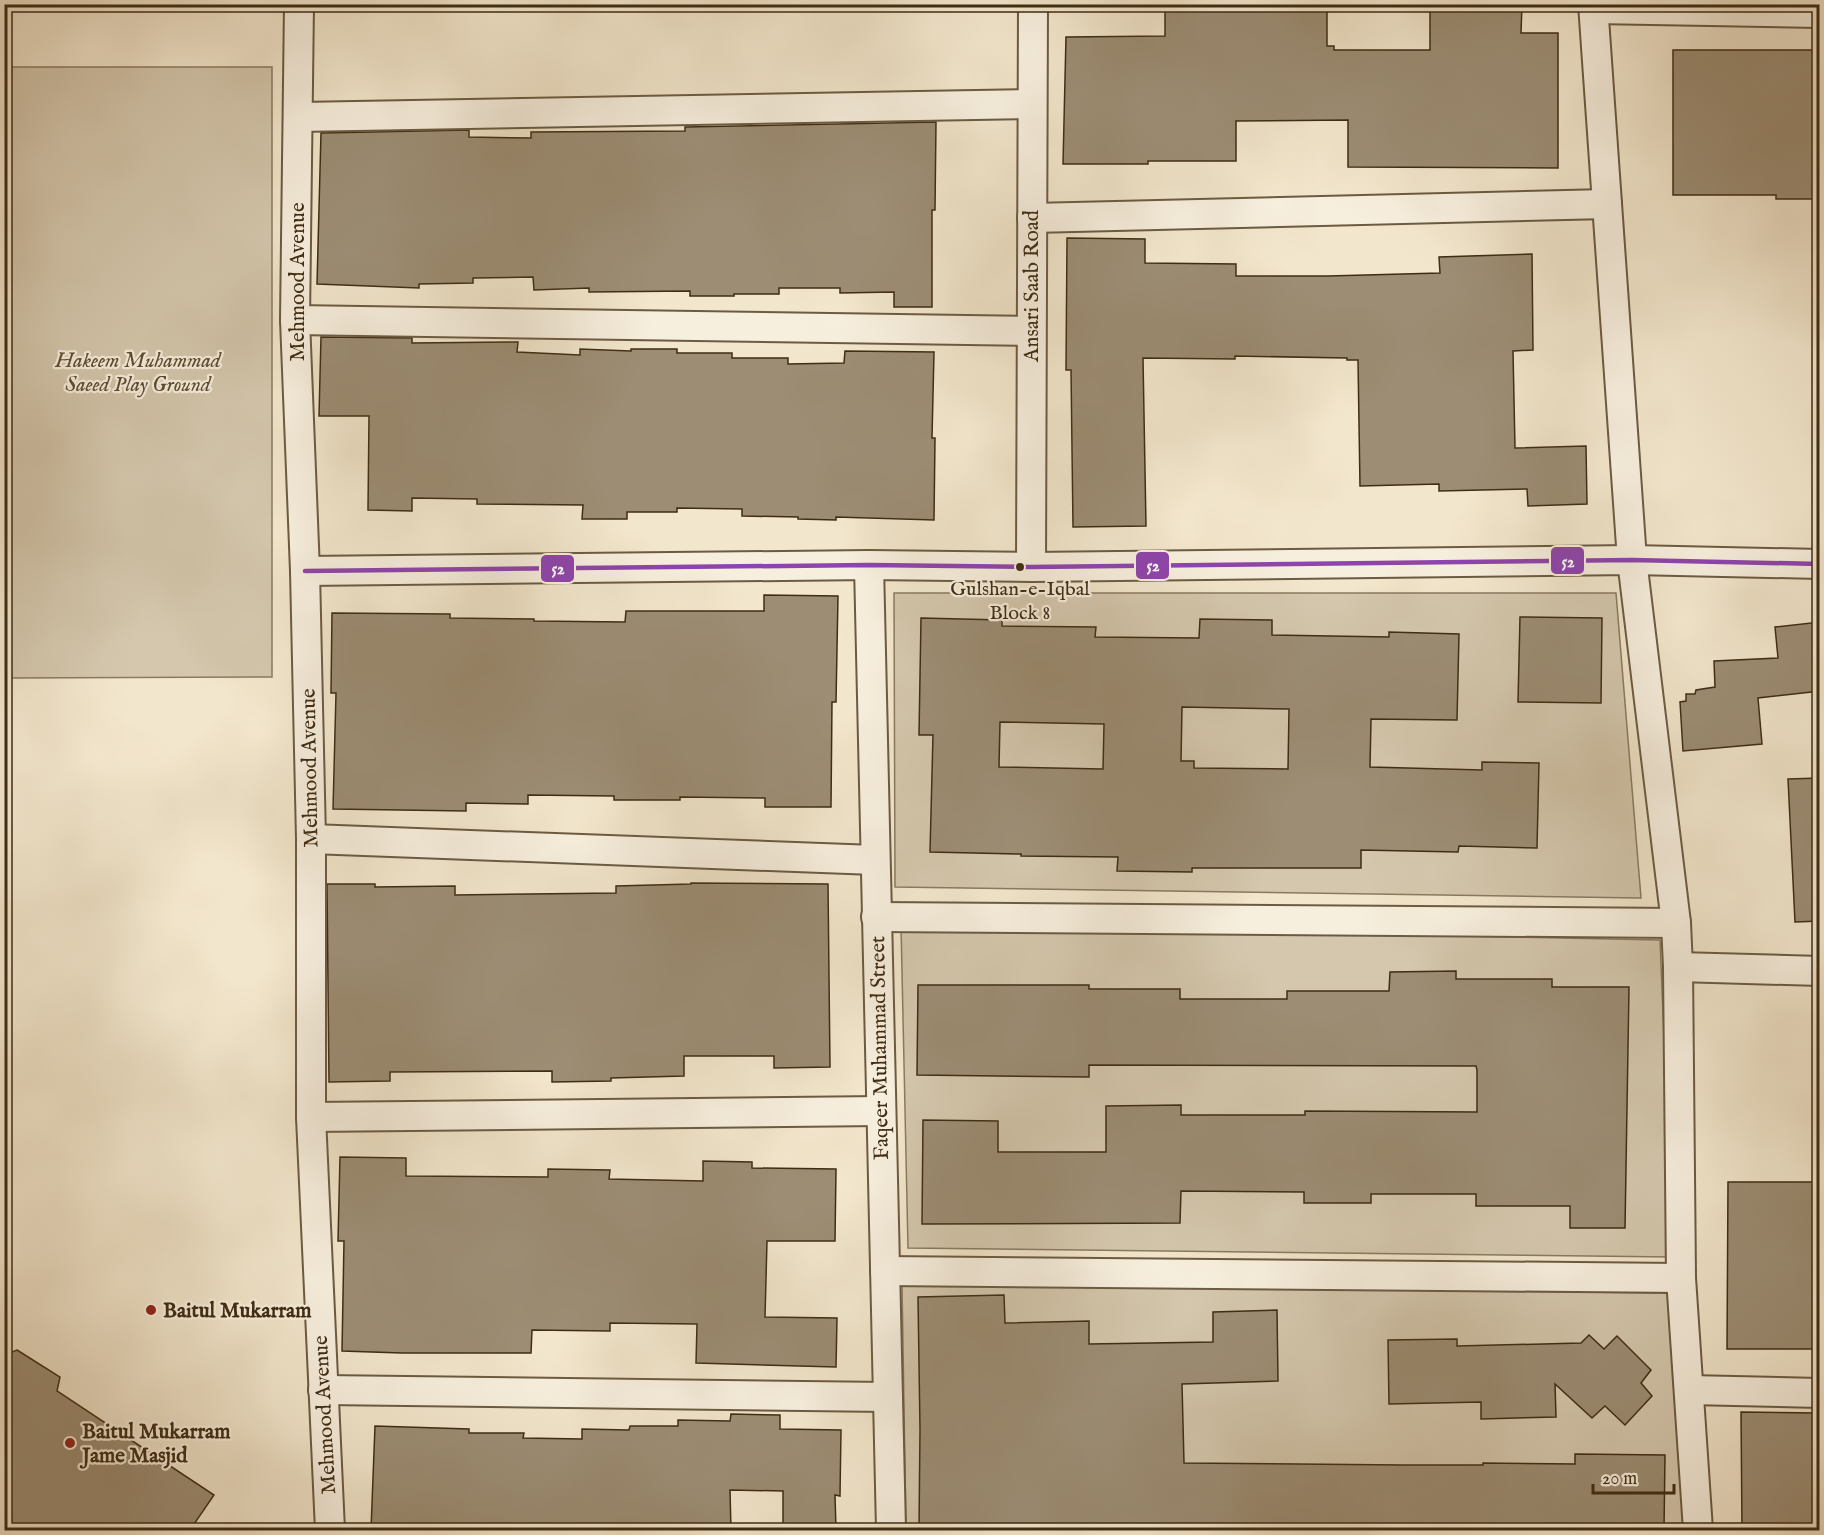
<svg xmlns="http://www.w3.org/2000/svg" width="1824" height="1535" viewBox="0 0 1824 1535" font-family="'IM FELL English',serif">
<rect width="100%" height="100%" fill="#f2e6cc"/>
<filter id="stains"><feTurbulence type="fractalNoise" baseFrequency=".00333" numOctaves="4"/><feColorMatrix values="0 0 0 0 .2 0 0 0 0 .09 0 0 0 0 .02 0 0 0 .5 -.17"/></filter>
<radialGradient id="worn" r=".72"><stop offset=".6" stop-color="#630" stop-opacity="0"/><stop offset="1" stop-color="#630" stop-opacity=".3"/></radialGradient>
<g fill="#d4c7ad" stroke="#8a7a60" stroke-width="1.5">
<path d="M5 67H272V677L5 678Z"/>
<path d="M894 593H1616L1641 898 895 887Z"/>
<path d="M901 925 1660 940 1673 1257 908 1248Z"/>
<path d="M902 1285 1678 1293 1686 1530H906Z"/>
</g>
<g fill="#9c8d74" stroke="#3f2d14" stroke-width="1.5" fill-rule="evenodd">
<path d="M1165 4H1327V46H1334V50H1430V4H1522L1521 33H1558V168L1348 167V120L1236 121V161H1148V164H1063L1066 37 1165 36Z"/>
<path d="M1673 50H1820V199H1776V195H1673Z"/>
<path d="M936 122 935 210H932V307H894V292L840 293V288H779V294H734V296H690V291L589 292V288L534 290 533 277 473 278V283L419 284V288L317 284 321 133 469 130V137L531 138V132L685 131V127Z"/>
<path d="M1067 238 1145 239V263L1236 264V276H1328L1440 273 1439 257 1532 254 1533 350 1513 351 1515 448 1586 446 1587 504 1528 506 1527 489 1439 491V484L1360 486 1358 360H1347V358L1235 356V359L1143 358 1146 526 1073 527 1071 370H1066Z"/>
<path d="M321 337 412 338V343L518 342 517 352 580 355V349L631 351V349H677V353H732V358H788V364L844 363 845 351 934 352 932 438H935L934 520 836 517V520L798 519V517L742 516V509L677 508V512H627V519H582L583 505 477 504V499L412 498V511L368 510 369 416H319Z"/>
<path d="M764 595 838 596 836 702H832L831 807H765V798L680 797V800H614V796L528 795V804L466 803V811L333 809 336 693H331L332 613 450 614V618L534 619V621L625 622 626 611H764Z"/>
<path d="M1520 617 1602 618 1601 703 1518 702Z"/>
<path d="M921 618 1002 620V626L1096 627 1095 637 1199 638 1200 619 1272 620V635L1389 637V632L1459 634 1457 720 1371 719 1370 767 1482 770V762L1539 763 1537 848 1459 846 1458 852 1361 850V868H1192V872L1117 871 1118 857 1021 856V854L930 852 933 735H919ZM1182 707 1289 709 1288 769 1194 768V761H1181ZM1000 722 1104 724 1103 769 999 767Z"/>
<path d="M1820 622V691L1758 698 1762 744 1683 751 1680 702 1686 701V694H1695L1696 690 1715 687 1714 661 1778 658 1775 627Z"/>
<path d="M1820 778V921L1795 922 1788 779Z"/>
<path d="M691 883 828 884 830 1067 774 1068V1056H684V1076L611 1078V1081L552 1082V1071L390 1072V1081L329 1082 327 884H375V887L455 886V895L616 893V886L691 884Z"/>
<path d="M1456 971V979H1552V987H1629L1625 1228H1570V1206H1476V1194H1371V1203H1304V1192L1181 1191 1180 1223 922 1224 923 1120 998 1121V1152H1106V1106L1181 1105V1115H1305V1111L1477 1112V1070L1476 1066 1089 1065V1077L917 1075 918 985H1089V989H1180V999H1287V991H1389L1390 972Z"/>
<path d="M340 1157 406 1158V1176L548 1177V1169L610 1170 609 1179 703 1181V1161L752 1162V1168L836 1169 835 1241H767L765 1317 837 1318 836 1367 696 1363 697 1324 610 1323V1331L532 1330 531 1353H402L342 1351 344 1241H338Z"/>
<path d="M1728 1182H1820V1349H1727Z"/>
<path d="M1004 1295 1005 1323 1089 1321V1344L1213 1342V1312L1277 1310 1278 1381 1182 1384 1184 1463 1403 1465H1483V1463L1575 1464V1454L1665 1455 1664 1530H919L920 1429 918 1297Z"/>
<path d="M1589 1335 1604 1349 1617 1336 1651 1370 1641 1383 1652 1396 1625 1425 1605 1406 1592 1418 1555 1384 1556 1417 1481 1419V1402L1389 1404 1388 1340 1457 1339V1346L1581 1343Z"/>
<path d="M17 1350 60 1377 57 1391 214 1495 190 1530H4V1355Z"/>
<path d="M1741 1412 1816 1413V1530H1742Z"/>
<path d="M731 1414 780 1415V1429L841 1430 840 1496 835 1495 836 1530H783V1491L730 1490 731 1530H371L375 1426 469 1429V1433H524L523 1438 582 1439V1429L629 1430 630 1426H678V1420L730 1421Z"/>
</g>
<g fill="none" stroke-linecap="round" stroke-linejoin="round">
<g stroke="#6c5b42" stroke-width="32">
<g id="minor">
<path d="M299 4 295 320 305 571 311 839V1117L330 1530"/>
<path d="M1593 4 1632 560 1676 923 1678 967 1681 1278 1698 1530"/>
<path d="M1594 9 1820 13"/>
<path d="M299 117 1032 104"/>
<path d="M1032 218 1607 204"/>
<path d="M295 320 1031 331"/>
<path d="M869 565 891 1530"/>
<path d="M1031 567 1033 4"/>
<path d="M305 571 869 565 1031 567 1632 560 1820 564"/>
<path d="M311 839 875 860"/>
<path d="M876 917 1676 923"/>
<path d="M1678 967 1820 971"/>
<path d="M311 1117 881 1111"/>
<path d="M885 1271 1681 1278"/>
<path d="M323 1390 888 1397"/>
<path d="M1689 1390 1820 1393"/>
</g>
</g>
<use href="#minor" stroke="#f7efde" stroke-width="28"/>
<g stroke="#f7efde" stroke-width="9">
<path id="bus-1" d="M305 571 869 565 1031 567 1632 560 1820 564"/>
</g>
<use href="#bus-1" stroke="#8e44ad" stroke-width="4.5"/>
</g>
<circle fill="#3f2d14" stroke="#f7efde" stroke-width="2" cx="1020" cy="567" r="5"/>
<g fill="#8f2418" stroke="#f7efde" stroke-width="2">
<circle cx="151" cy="1310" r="6"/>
<circle cx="70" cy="1443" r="6"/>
</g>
<g text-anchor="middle" stroke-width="4.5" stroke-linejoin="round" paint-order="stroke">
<g font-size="20" fill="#3f2d14" stroke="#f7efde">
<text x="1020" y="595">Gulshan-e-Iqbal<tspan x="1020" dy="24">Block 8</tspan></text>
</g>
<g font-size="21" fill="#3f2d14" stroke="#f7efde">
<text transform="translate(297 282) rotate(-90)" y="7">Mehmood Avenue</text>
<text transform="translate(1031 286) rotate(-90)" y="7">Ansari Saab Road</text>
<text transform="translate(309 768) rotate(-91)" y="7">Mehmood Avenue</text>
<text transform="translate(879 1048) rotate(-91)" y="7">Faqeer Muhammad Street</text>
<text transform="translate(324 1415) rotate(-93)" y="7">Mehmood Avenue</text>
</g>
<g font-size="21" font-style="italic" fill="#5d4c33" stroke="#f7efde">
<text x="138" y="367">Hakeem Muhammad<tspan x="138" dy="24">Saeed Play Ground</tspan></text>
</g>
<g font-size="21" font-weight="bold" fill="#3f2d14" stroke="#f7efde" text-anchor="start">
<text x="163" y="1317">Baitul Mukarram</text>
<text x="82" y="1438">Baitul Mukarram<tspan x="82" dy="24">Jame Masjid</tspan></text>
</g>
</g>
<g stroke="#f7efde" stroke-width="2">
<rect x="1550" y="546" width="35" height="29" rx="6" fill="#8e44ad"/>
<rect x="1135" y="551" width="35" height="29" rx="6" fill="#8e44ad"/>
<rect x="540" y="554" width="35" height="29" rx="6" fill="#8e44ad"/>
</g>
<g font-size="16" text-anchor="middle" font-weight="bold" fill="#fff">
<text x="1568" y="567">52</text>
<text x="1153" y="571">52</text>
<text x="558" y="574">52</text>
</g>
<rect width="1824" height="1535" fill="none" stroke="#f2e6cc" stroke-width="24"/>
<rect x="6" y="6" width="1812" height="1523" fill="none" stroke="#3f2d14" stroke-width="3"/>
<rect x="12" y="12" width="1800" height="1511" fill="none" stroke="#3f2d14" stroke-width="1.5"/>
<path d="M1593 1484v9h81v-9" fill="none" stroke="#3f2d14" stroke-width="3"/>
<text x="1602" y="1484" font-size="18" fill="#3f2d14" stroke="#f7efde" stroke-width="4.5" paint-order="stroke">20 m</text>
<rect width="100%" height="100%" filter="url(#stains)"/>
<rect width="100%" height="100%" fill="url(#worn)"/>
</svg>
